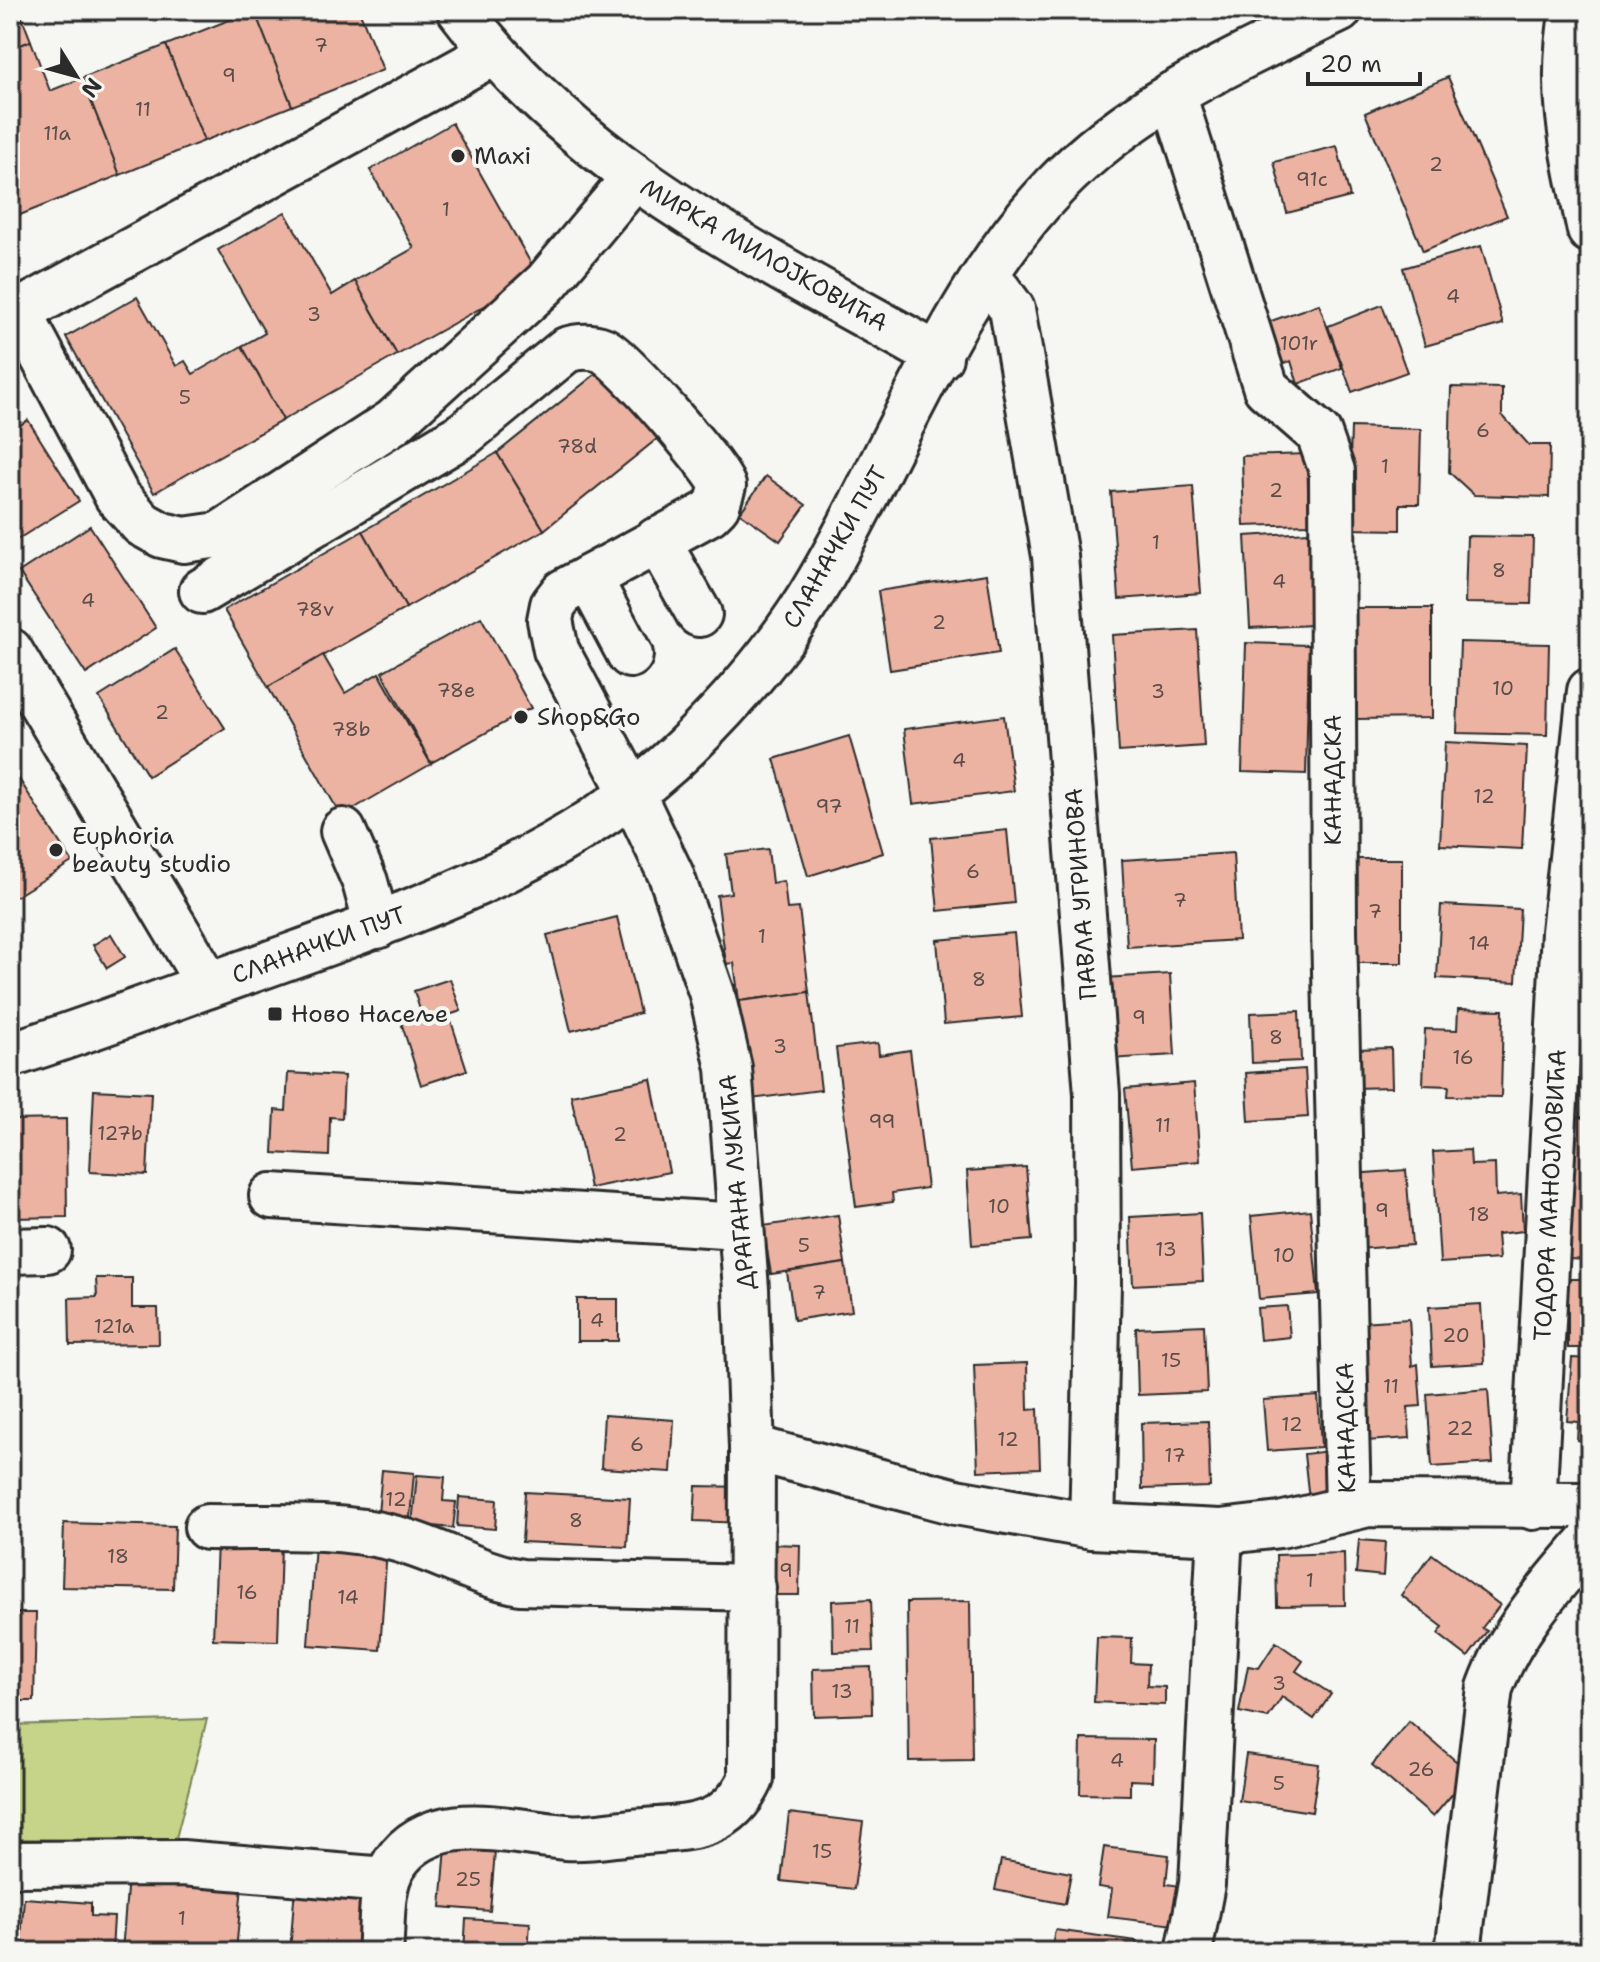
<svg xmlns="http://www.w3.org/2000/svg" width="1600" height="1962" viewBox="0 0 1600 1962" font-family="'Shantell Sans',sans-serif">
<rect width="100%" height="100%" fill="#f6f6f2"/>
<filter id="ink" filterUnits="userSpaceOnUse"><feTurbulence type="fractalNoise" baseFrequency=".0125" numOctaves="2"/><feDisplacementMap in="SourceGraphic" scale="16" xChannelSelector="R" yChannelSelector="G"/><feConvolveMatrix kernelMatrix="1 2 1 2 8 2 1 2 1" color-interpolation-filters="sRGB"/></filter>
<g filter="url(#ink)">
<path fill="#c5d488" stroke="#78805a" stroke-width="2" d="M207 1719 175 1842 10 1839V1725Z"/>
<g fill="#ecb3a3" stroke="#2b2b2b" stroke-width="2">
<path d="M10 10H19L31 41 10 49Z"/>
<path d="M254 10H359L383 70 292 106Z"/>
<path d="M254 10 292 106 204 141 166 45Z"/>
<path d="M31 41 50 91 82 78 120 175 10 219V49Z"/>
<path d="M166 45 204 141 120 175 82 78Z"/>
<path d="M1448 77 1507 216 1423 251 1365 113Z"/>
<path d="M452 123 538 276 397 355 355 281 414 248 370 170Z"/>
<path d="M1337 146 1350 197 1287 213 1274 162Z"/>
<path d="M285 212 332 295 355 281 397 355 283 420 242 346 265 333 218 250Z"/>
<path d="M1481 246 1503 324 1425 346 1403 268Z"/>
<path d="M137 297 176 366 185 361 193 374 242 346 283 420 154 493 66 337Z"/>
<path d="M1319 304 1342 368 1298 384 1291 361 1275 366 1260 325Z"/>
<path d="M1382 305 1407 372 1352 392 1328 326Z"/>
<path d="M603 368 658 438 544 530 497 453Z"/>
<path d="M1451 387 1502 388V415L1529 445H1550L1549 497 1474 495 1449 472Z"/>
<path d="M28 420 79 501 10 544V432Z"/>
<path d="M1351 427 1421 429 1419 504H1400V530L1348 529Z"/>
<path d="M497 453 544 530 406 608 363 531Z"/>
<path d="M1307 454 1309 524 1244 526 1242 456Z"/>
<path d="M766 476 806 505 780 541 740 513Z"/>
<path d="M1193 486 1201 593 1119 599 1111 492Z"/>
<path d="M90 526 156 628 86 674 19 572Z"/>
<path d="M363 531 406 608 268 687 224 610Z"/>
<path d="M1308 532 1313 625 1250 628 1245 536Z"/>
<path d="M1467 536 1533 537 1531 604 1465 603Z"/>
<path d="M987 574 999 653 890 670 878 591Z"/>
<path d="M1356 608H1432V718L1356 719Z"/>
<path d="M481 617 531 708 431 763 382 672Z"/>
<path d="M1197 630 1204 746 1119 752 1112 635Z"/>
<path d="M1460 642 1549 644 1547 735 1457 733Z"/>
<path d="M1246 643 1309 645 1306 774 1242 772Z"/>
<path d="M175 649 225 728 148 776 99 697Z"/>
<path d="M323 655 345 693 379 673 431 764 341 816 268 687Z"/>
<path d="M1004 716 1014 791 913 804 904 729Z"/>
<path d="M849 736 883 853 808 876 774 759Z"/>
<path d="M1445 742 1527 746 1522 849 1440 845Z"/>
<path d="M10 765 72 862 10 900Z"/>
<path d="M1007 830 1014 903 938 911 931 838Z"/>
<path d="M768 849 772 883 784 881 787 909 799 908 809 992 739 1001 734 963 726 964 717 895 731 893 726 854Z"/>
<path d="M1233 853 1238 940 1127 947 1122 860Z"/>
<rect x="1348" y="859" width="54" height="104"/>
<path d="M1590 896V942H1585Z"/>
<path d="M1441 905 1520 909 1516 982 1437 978Z"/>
<path d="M617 917 640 1013 571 1031 547 935Z"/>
<path d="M1014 933 1022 1017 944 1024 937 940Z"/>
<path d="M111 934 125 957 107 968 93 945Z"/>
<path d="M1170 974 1175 1055 1109 1059 1104 978Z"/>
<path d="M450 979 461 1011 449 1015 467 1070 421 1085 401 1022 422 1016 414 991Z"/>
<path d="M1579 990 1590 992V1043L1573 1041Z"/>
<path d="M809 992 821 1090 751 1099 739 1001Z"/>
<path d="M1458 1009 1503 1010 1501 1097 1448 1096 1449 1086 1423 1085 1425 1029 1457 1030Z"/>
<path d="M1299 1011 1301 1061 1252 1063 1250 1013Z"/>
<path d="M878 1043 879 1055 910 1050 927 1188 892 1193 893 1202 856 1207 836 1048Z"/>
<path d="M1391 1048 1392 1087 1354 1088 1353 1049Z"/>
<path d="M1581 1060H1590V1096L1578 1095Z"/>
<path d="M1305 1069 1308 1117 1249 1121 1246 1073Z"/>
<path d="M288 1073 344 1076 342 1118 330 1117 329 1156 273 1153 275 1110 286 1111Z"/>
<path d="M651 1079 669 1172 590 1188 571 1095Z"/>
<path d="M1194 1083 1200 1161 1132 1167 1125 1089Z"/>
<path d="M94 1090 151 1093 147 1175 90 1172Z"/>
<path d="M1578 1117 1590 1118V1260L1569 1259Z"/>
<path d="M66 1119 67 1217 10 1218V1120Z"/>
<path d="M1470 1150 1471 1165 1495 1164 1496 1196 1521 1194 1523 1231 1497 1234 1499 1259 1440 1263 1433 1152Z"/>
<path d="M1026 1167 1032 1240 972 1245 967 1171Z"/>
<path d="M1406 1170 1412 1245 1358 1249 1352 1174Z"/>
<path d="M1310 1210 1318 1294 1259 1299 1251 1216Z"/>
<path d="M1200 1213 1203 1281 1133 1285 1130 1217Z"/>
<path d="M838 1215 845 1263 771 1274 763 1226Z"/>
<path d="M845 1263 852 1311 794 1320 787 1272Z"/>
<path d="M96 1278H132V1308H158L159 1344 70 1345 69 1298 97 1297Z"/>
<rect x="1568" y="1279" width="22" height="69"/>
<rect x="577" y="1299" width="41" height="42"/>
<path d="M1481 1304 1484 1363 1432 1366 1429 1307Z"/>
<path d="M1287 1306 1290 1337 1260 1340 1257 1308Z"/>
<path d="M1409 1319 1412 1366 1418 1364 1421 1406 1408 1407 1410 1438 1366 1441 1359 1322Z"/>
<path d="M1204 1325 1207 1392 1138 1395 1136 1328Z"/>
<path d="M1572 1358 1590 1359V1441L1577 1440 1578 1422 1567 1421Z"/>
<path d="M1027 1363 1028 1410 1038 1409 1040 1468 978 1471 974 1365Z"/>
<path d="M1488 1389 1493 1463 1432 1467 1427 1394Z"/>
<path d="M1318 1396 1321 1447 1267 1451 1263 1400Z"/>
<path d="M604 1415 674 1420 671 1472 601 1468Z"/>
<path d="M1208 1421 1210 1487 1142 1489 1141 1423Z"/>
<path d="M1337 1450 1342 1496 1309 1500 1304 1454Z"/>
<path d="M382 1470 414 1473 409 1528 377 1525Z"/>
<path d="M417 1475 445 1477 443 1501 456 1502 453 1528 412 1524Z"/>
<path d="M696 1486 745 1487 744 1523 694 1521Z"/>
<path d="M525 1492 630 1498 627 1547 522 1542Z"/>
<path d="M459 1497 497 1500 495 1529 457 1526Z"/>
<path d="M64 1523 175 1526 173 1589 62 1587Z"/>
<path d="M1359 1540 1385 1542 1383 1576 1356 1573Z"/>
<path d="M217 1542 281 1545 278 1641 213 1639Z"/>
<path d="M315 1544 387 1549 380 1650 308 1645Z"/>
<path d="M772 1544 800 1545 799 1595H772Z"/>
<path d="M1344 1553 1345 1605 1277 1606 1276 1555Z"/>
<path d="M1432 1554 1500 1605 1482 1628 1487 1631 1468 1657 1438 1634 1443 1627 1401 1595Z"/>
<path d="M871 1599 873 1651 833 1652 832 1601Z"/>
<path d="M970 1601 972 1760 909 1761 907 1602Z"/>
<path d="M10 1613H36L34 1701H10Z"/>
<path d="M1097 1637 1132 1638 1131 1663 1148 1664 1147 1686 1165 1687V1705L1094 1702Z"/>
<path d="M1276 1642 1303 1661 1296 1671 1331 1694 1314 1719 1282 1697 1268 1718 1239 1712 1248 1666 1259 1668Z"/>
<path d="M871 1667 872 1714 814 1716 813 1669Z"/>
<path d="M1409 1721 1470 1773 1433 1817 1372 1765Z"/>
<path d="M1081 1739 1154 1740 1153 1781 1130 1780V1795L1080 1794Z"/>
<path d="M1246 1754 1319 1764 1312 1812 1239 1801Z"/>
<path d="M789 1813 863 1822 854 1889 781 1881Z"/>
<path d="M446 1847 495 1851 490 1911 441 1907Z"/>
<path d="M1104 1847 1169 1855 1166 1884 1181 1886 1175 1925 1108 1917 1112 1889 1098 1887Z"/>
<path d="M1001 1860 1071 1873 1065 1904 995 1890Z"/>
<path d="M128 1876 242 1885 236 1952H122Z"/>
<path d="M295 1886 368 1892 363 1952H290Z"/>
<path d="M24 1898 91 1903V1916L114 1917 112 1952H20Z"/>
<path d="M466 1919 530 1923 528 1952H464Z"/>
<path d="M1055 1930 1137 1941 1135 1952H1051Z"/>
</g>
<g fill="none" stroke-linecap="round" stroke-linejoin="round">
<g stroke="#2b2b2b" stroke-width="50">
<g id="minor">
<path d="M460 10C582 173 767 259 940 357"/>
<path d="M1573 10C1558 90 1573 151 1590 230"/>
<path d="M493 53 19 312 117 496 142 524 162 535 184 540 219 535 393 422 546 283 633 179"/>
<path d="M1173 94 1266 388 1319 434 1332 471 1334 930 1348 1507"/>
<path d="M983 279 998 290 1012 309 1055 556 1097 1094 1098 1284 1092 1526"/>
<path d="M657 540 699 614"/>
<path d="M589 578 630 655"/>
<path d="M202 591 464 434 566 350C579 346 590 345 603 350 622 359 714 464 723 486L717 505 709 513 563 592 553 605 550 620 556 650 632 793 671 875 712 994 729 1068 746 1289 752 1448 751 1779C726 1833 684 1827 633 1832 611 1834 587 1839 566 1837 510 1833 433 1807 395 1863 379 1887 383 1924 380 1952"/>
<path d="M10 651 209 985"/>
<path d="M343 831 365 882 377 926"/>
<path d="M10 1055C94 1028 177 996 260 967 410 913 572 860 688 745 738 696 785 641 820 580 894 453 953 292 1055 186 1133 104 1239 58 1339 10"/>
<path d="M272 1196 739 1226"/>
<path d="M10 1251 48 1250"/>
<path d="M752 1448 956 1502 1092 1526 1220 1532 1280 1525 1368 1504 1590 1505"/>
<path d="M1533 1507 1564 932 1590 691"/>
<path d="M207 1527C268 1528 333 1523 393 1538 438 1549 475 1574 521 1582L753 1588"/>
<path d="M10 1864 182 1863 386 1880"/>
<path d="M1189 1952 1202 1884 1220 1532"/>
<path d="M1458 1952 1490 1688C1510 1632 1551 1586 1590 1541"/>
</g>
</g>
<use href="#minor" stroke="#f6f6f2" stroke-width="44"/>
</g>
</g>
<g fill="#2b2b2b" stroke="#f6f6f2" stroke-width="3">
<circle cx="458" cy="156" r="8"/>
<circle cx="521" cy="717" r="8"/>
<circle cx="56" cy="850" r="8"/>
<rect x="267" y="1006" width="16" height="16" rx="4"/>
</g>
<g text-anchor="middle" stroke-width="8" stroke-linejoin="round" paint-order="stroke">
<g font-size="20" fill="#5b4d49">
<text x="321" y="52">7</text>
<text x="229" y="82">9</text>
<text x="143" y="116">11</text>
<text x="57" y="140">11a</text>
<text x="1436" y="171">2</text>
<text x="1312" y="186">91c</text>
<text x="446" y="216">1</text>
<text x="1453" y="303">4</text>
<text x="314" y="321">3</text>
<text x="1299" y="350">101r</text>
<text x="185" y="404">5</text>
<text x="1483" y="437">6</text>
<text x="577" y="453">78d</text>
<text x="1385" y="473">1</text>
<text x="1276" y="497">2</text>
<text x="1156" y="549">1</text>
<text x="1499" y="577">8</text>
<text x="1279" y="588">4</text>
<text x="88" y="607">4</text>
<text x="315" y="616">78v</text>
<text x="939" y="629">2</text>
<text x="1503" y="695">10</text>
<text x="456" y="697">78e</text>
<text x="1158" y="698">3</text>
<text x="162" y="719">2</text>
<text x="351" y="736">78b</text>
<text x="959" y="767">4</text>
<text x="1484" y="803">12</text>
<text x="829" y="813">97</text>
<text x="973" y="878">6</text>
<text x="1180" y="907">7</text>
<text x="1375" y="918">7</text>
<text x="762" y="943">1</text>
<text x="1479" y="950">14</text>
<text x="979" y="986">8</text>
<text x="1139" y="1024">9</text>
<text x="1276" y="1044">8</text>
<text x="780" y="1053">3</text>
<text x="1463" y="1064">16</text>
<text x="882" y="1128">99</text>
<text x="1163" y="1132">11</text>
<text x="120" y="1140">127b</text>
<text x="620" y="1141">2</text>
<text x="999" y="1213">10</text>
<text x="1382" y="1217">9</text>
<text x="1479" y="1221">18</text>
<text x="804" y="1252">5</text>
<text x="1166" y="1256">13</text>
<text x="1284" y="1262">10</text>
<text x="819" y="1299">7</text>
<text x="597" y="1327">4</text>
<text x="114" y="1333">121a</text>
<text x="1456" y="1342">20</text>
<text x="1171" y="1367">15</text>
<text x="1391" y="1393">11</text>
<text x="1292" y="1431">12</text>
<text x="1460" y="1435">22</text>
<text x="1008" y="1446">12</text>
<text x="637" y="1451">6</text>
<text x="1175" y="1462">17</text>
<text x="396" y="1506">12</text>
<text x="576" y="1527">8</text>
<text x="118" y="1563">18</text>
<text x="786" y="1577">9</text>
<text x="1310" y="1587">1</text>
<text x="247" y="1599">16</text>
<text x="348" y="1604">14</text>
<text x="852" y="1633">11</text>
<text x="1279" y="1690">3</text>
<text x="842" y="1698">13</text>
<text x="1117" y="1767">4</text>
<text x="1421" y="1776">26</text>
<text x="1279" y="1790">5</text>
<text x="822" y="1858">15</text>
<text x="468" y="1886">25</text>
<text x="182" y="1925">1</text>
</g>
<g font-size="24" fill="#2b2b2b" stroke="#f6f6f2" text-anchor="start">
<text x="474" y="164">Maxi</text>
<text x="537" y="725">Shop&amp;Go</text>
<text x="72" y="844">Euphoria<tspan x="72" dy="28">beauty studio</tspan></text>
<text x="291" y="1022">Ново Насеље</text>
</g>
<g font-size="24" fill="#2b2b2b" stroke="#f6f6f2">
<text transform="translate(764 255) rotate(30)" y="8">МИРКА МИЛОЈКОВИЋА</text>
<text transform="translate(835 547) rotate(-60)" y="8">СЛАНАЧКИ ПУТ</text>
<text transform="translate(1333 780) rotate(-90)" y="8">КАНАДСКА</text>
<text transform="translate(1081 894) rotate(-94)" y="8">ПАВЛА УГРИНОВА</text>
<text transform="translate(319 945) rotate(-20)" y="8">СЛАНАЧКИ ПУТ</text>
<text transform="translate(737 1182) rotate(-95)" y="8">ДРАГАНА ЛУКИЋА</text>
<text transform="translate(1550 1195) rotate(-87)" y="8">ТОДОРА МАНОЈЛОВИЋА</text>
<text transform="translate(1346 1428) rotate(-91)" y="8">КАНАДСКА</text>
</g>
</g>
<rect width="1600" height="1962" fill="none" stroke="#f6f6f2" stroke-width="40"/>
<rect x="20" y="20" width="1560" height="1922" fill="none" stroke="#2b2b2b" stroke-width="3" filter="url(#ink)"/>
<g transform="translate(76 76) rotate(127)" stroke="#f6f6f2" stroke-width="6" paint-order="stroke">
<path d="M0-6L14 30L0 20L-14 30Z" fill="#2b2b2b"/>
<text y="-12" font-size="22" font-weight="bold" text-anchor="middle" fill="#2b2b2b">N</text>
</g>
<path d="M1308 72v12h112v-12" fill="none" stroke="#2b2b2b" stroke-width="4"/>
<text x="1320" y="72" font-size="24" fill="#2b2b2b" stroke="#f6f6f2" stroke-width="6" paint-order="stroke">20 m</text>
</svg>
